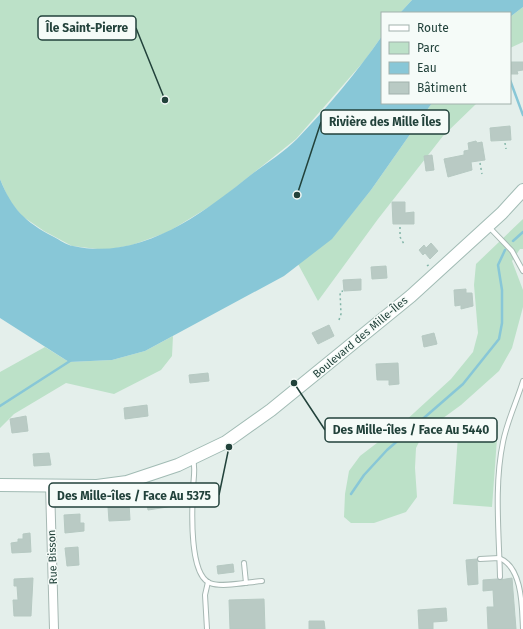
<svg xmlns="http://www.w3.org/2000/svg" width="523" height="629" viewBox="0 0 523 629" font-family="'Fira Sans',sans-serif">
<rect width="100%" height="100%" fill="#e4efeb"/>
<g fill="#bce1c8">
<path d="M0 0H412L400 13H382V36L365 60 296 139 217 202 168 232 132 245 106 250 72 246 44 231 22 216 9 200 0 179Z"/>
<path d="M523 7V42L510 48V17Z"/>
<path d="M432 103H477L443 136 378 219 318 301 298 264 332 238 371 190Z"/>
<path d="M523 219V249H520L512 261 523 290V307L512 348 499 371 461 405 424 432 416 448 415 468 417 497 406 512 374 523H351L344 517 345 494 349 471 360 456 403 423 451 379 473 352 478 333 474 285 476 264Z"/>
<path d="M173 336 172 356 161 370 114 394 66 383 14 414 0 428V372L45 347 69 362 112 360 145 351Z"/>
<path d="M459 422 498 425 492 507 453 504Z"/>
</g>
<g fill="#88c7d7">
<path d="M412 0H523V7L510 17V13H400Z"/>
<path d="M382 36V103H432L371 190 332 239 284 276 145 351 112 360 69 362 0 318V179C12 209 25 222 54 237 60 240 66 245 73 246 141 261 202 214 252 174 267 163 284 152 297 139 328 107 357 72 382 36Z"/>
</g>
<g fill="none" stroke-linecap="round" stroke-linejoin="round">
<g stroke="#88c7d7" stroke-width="2.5">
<path d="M510 80 523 115"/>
<path d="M513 241 523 232"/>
<path d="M0 406 70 361"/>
<path d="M351 494 364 475 387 450 463 384 499 339 502 323V290L498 265 505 250"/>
</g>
</g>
<g fill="#b9cac4" stroke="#b6c9c2">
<path d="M511 62H523V70L517 71 518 74H511Z"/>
<path d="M510 126 511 140 491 141 490 128Z"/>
<path d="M476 141 477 143 482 142 485 160 471 162 472 170 448 177 444 159 464 155V151L469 150 468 143Z"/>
<path d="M432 155 434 170 426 171 424 156Z"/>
<path d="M392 202H405V213L414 212V224H393Z"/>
<path d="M431 243 438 251 430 259 425 253 423 255 419 250 424 245 426 248Z"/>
<path d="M386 266 387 278 372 279 371 267Z"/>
<path d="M361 279V290L344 291 343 280Z"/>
<path d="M466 289V293H472L473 306 461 309V305L455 306 454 290Z"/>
<path d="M329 325 334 336 318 344 312 333Z"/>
<path d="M434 333 437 344 424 347 422 336Z"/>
<path d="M398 363 399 384 389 385V380H377L376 364Z"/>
<path d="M208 373 209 381 190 383 189 375Z"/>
<path d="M147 405 148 416 125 419 124 408Z"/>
<path d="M26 416 28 431 12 433 10 419Z"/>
<path d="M49 453 51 465 34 466 33 454Z"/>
<path d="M172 492 174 506 148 510 146 498H153V495Z"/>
<path d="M129 503 130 520 109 521 108 507Z"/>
<path d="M80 514V523H84V531L65 533 64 515Z"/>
<path d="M30 533 31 552 12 553 11 543 18 542V539H23V534Z"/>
<path d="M78 547 79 565 67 566 65 548Z"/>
<path d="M477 559 478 584 468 585 466 560Z"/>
<path d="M233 564 234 572 218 574 217 566Z"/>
<path d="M33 578 31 616H14L13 600H18L17 586H14V579Z"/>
<path d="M512 578 516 629H488L487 607H494L493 590 483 591V580L497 579 500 580Z"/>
<path d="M264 599 265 629H230L229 600Z"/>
<path d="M446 608 447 621 433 622V629H419L418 610Z"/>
<path d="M309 621H324L325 629H309Z"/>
</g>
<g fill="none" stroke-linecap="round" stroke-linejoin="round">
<g stroke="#a6b8b3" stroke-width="6">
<g id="lane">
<path d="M489 227 512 251 523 271"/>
<path d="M193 459C196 469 193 480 193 490 192 509 189 575 210 583 222 588 248 582 262 581"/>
<path d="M480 559 499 558C523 567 522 609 523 629"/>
<path d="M244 563 246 583"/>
<path d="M500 577C499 533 494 485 503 442 507 421 517 401 523 381"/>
<path d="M207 629 205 595 208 582"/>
</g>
</g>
<g stroke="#a6b8b3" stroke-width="10">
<path id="street" d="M50 485 54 629"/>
</g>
<g stroke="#a1bbb4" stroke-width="14">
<path id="secondary" d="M0 485 97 486 127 482 178 465 226 442 271 410 411 296 502 213 523 190"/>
</g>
<g stroke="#82b5a8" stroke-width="1.5" stroke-dasharray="2 3" stroke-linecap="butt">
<path d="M505 143 506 149"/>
<path d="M480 163 482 174"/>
<path d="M400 227V237L404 244"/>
<path d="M427 266 431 263"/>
<path d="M339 320 341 314 340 292 343 291"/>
</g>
<use href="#lane" stroke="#fff" stroke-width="4"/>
<use href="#street" stroke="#fff" stroke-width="8"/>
<use href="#secondary" stroke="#fff" stroke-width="12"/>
</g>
<g text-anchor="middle" stroke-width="3" stroke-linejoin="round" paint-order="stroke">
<g font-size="11" fill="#22423b" stroke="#f5fbf8">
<text transform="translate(360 337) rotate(-40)" y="4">Boulevard des Mille-Îles</text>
<text transform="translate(52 557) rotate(-92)" y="4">Rue Bisson</text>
</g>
</g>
<path fill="none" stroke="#22423b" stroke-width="1.5" d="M165 100L136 28M297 195L321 122M294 383L325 430M229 447L219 495"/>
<g fill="#22423b" stroke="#f5fbf8" stroke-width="1.5">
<circle cx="165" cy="100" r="4"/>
<circle cx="297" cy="195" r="4"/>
<circle cx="294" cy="383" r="4"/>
<circle cx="229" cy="447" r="4"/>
</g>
<g fill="#f5fbf8" stroke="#22423b" stroke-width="1.5">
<rect x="38" y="16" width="98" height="24" rx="4"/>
<rect x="321" y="110" width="128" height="24" rx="4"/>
<rect x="325" y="418" width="172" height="24" rx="4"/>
<rect x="49" y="483" width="170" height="24" rx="4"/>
</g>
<g font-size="12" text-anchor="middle" font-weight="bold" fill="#22423b">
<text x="87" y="32">Île Saint-Pierre</text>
<text x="385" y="126">Rivière des Mille Îles</text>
<text x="411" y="434">Des Mille-îles / Face Au 5440</text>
<text x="134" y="500">Des Mille-îles / Face Au 5375</text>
</g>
<rect x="381" y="12" width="130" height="92" fill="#f5fbf8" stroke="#a1b1ac"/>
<rect x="389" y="25" width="20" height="6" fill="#ffffff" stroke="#a1b1ac"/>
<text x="417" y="32" font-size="12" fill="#22423b">Route</text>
<rect x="389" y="42" width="20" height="12" fill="#bce1c8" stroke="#a1b1ac"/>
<text x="417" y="52" font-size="12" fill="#22423b">Parc</text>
<rect x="389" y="62" width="20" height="12" fill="#88c7d7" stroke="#a1b1ac"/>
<text x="417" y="72" font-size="12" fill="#22423b">Eau</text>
<rect x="389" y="82" width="20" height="12" fill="#b9cac4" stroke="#a1b1ac"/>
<text x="417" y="92" font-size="12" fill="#22423b">Bâtiment</text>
</svg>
